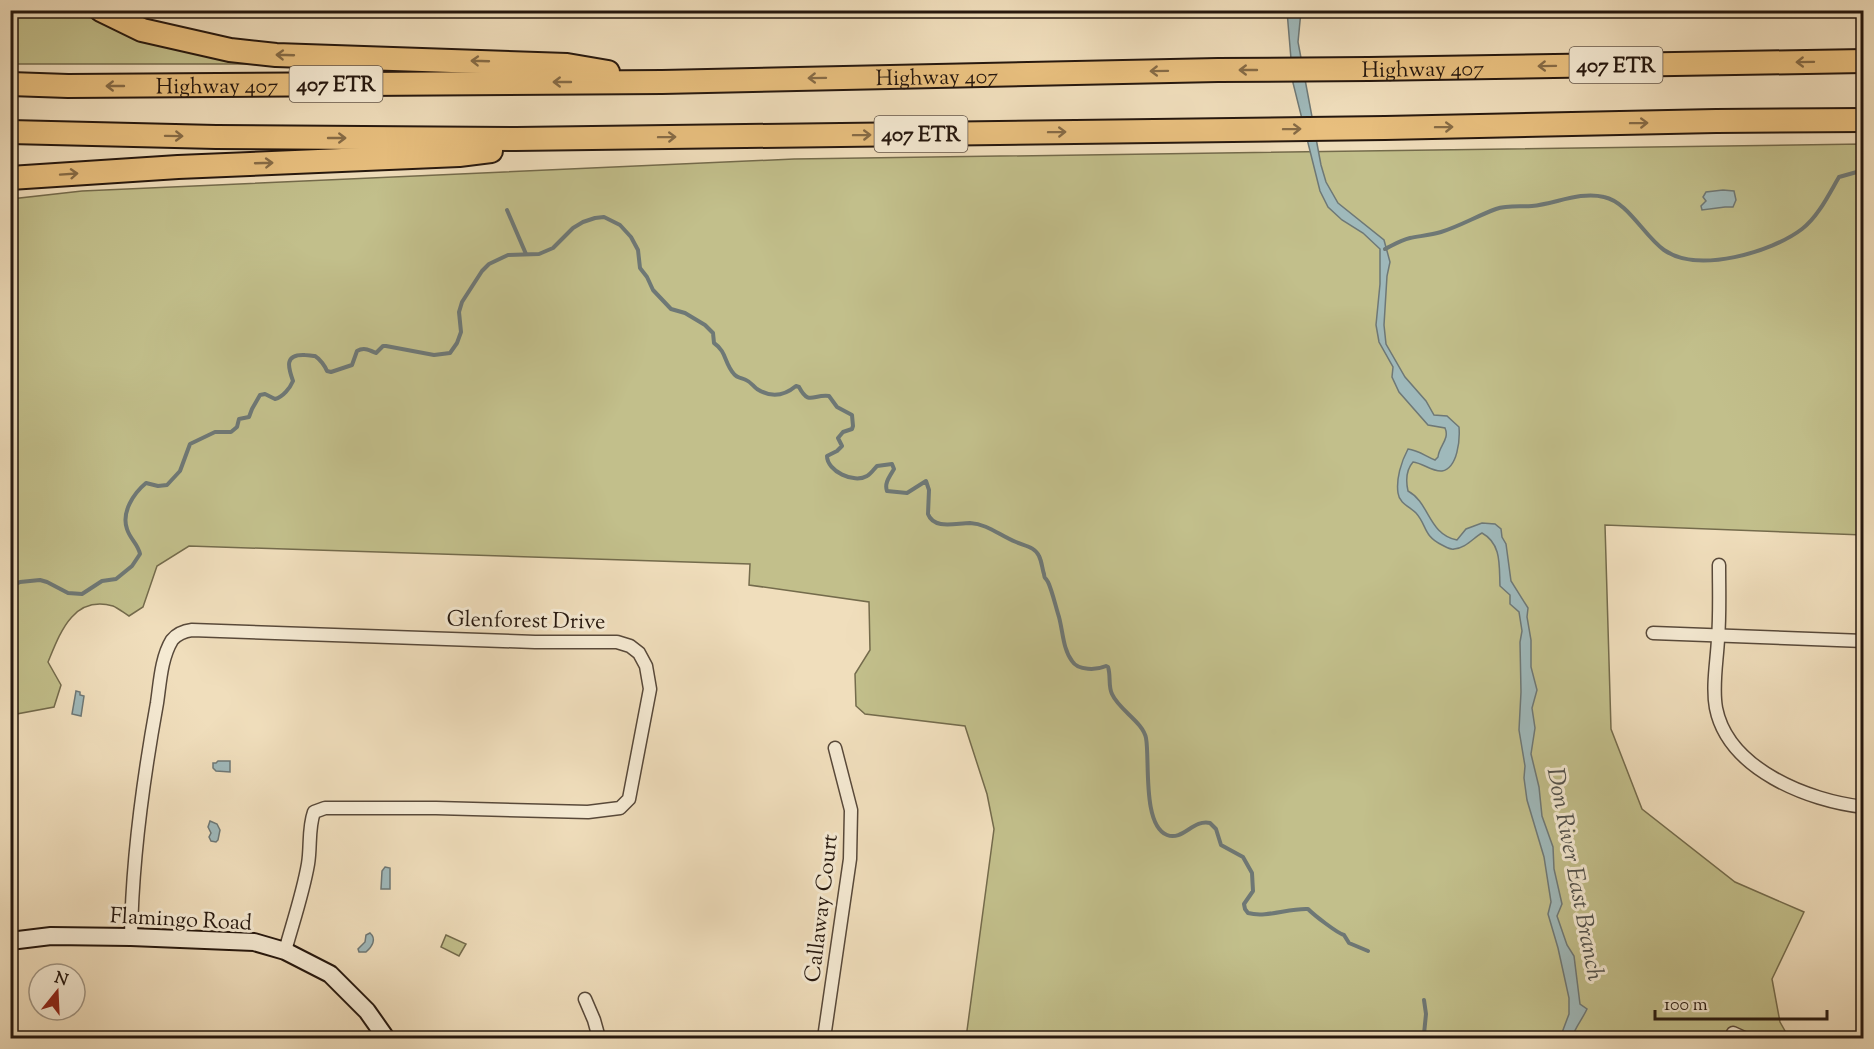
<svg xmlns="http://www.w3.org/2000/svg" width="1874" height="1049" viewBox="0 0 1874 1049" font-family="'Sorts Mill Goudy',serif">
<rect width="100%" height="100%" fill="#f0debc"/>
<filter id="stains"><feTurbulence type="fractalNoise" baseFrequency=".00333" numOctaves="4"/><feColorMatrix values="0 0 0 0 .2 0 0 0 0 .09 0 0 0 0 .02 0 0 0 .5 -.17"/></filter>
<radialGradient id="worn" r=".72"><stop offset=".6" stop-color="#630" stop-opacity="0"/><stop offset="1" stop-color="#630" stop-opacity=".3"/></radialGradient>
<g fill="#c2bf8b" stroke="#746b4c" stroke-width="1.5">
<path d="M11 10 73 11 163 45 279 64H11Z"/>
<path d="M1863 144V535L1605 525 1611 729 1642 809 1735 882 1804 912 1772 979 1780 1022 1789 1038H966L994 829 987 794 965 726 865 714 856 706 855 674 870 650 869 602 749 585 750 564 189 546 157 566 143 607 129 616C124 613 118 608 113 606 73 595 60 633 48 662L61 685 54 707 11 715V199L82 191 794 159Z"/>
<path d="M446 935 466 944 459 956 441 947Z"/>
</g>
<g fill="#9fb9bb" stroke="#6e7876" stroke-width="1.5">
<path d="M1287 11H1301L1298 42 1321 165 1326 182 1338 203 1384 240 1390 262 1387 276 1384 325 1386 344 1405 377 1426 401 1434 415 1447 416 1459 427C1460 439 1458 468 1442 471 1432 472 1423 463 1413 462 1406 470 1406 482 1408 491 1430 503 1428 534 1457 540L1466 529 1482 523 1495 524 1501 529 1502 537 1506 544 1511 581 1528 608 1527 617 1531 640V667L1537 690 1532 708 1535 728 1531 754 1539 787 1542 816 1553 847 1554 869 1562 904 1557 916 1567 945 1574 956 1580 1004 1587 1009C1582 1020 1575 1027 1572 1038H1560L1569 1014V998L1558 948 1548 914 1551 902 1544 857 1527 800 1524 778 1525 766 1519 730 1521 692 1520 642 1522 631 1519 612 1510 604V595L1500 586C1499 566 1502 544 1482 533 1473 538 1466 548 1454 549 1450 550 1446 547 1442 545 1423 536 1427 525 1416 513 1410 507 1399 503 1398 493 1396 479 1401 462 1408 449 1418 450 1425 456 1435 460L1438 457C1439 446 1450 439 1445 428L1428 425 1399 392 1392 377 1393 367 1379 342 1376 325 1380 284V249L1363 233 1342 220 1328 207 1320 191 1293 83Z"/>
<path d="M1723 190 1734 191 1736 200 1733 207H1725L1702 210 1701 206 1706 201 1703 197 1706 192Z"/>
<path d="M76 691 80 692V695L84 696 81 716 72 714Z"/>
<path d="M218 761H230V772L216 771 213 768V763H216Z"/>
<path d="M210 821 217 824 220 830 218 840 216 842 211 841 209 837 211 833 208 827Z"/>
<path d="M385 867 390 868V889H381L382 871Z"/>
<path d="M370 933C377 939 372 947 366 952H359L358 949 365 942 366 935Z"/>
</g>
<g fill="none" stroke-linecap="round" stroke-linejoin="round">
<g stroke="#6e7876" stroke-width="4">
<path d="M507 210 526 254"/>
<path d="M1385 249C1393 245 1401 240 1410 238 1420 236 1431 235 1441 232 1460 226 1477 216 1496 209 1507 205 1520 207 1532 206 1555 204 1580 191 1604 197 1628 202 1644 236 1664 250 1698 274 1772 252 1802 229 1818 217 1829 194 1839 177L1864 170"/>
<path d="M10 587 20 582 40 580 47 582 68 593 82 594 102 581 116 579 132 566 140 554C138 544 130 539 127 529 121 512 134 493 146 483L158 486 167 485 180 471 190 444 215 432H231L237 427 239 419 249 417 252 409 260 395 265 394 275 399C283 397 290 388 293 381 288 367 284 354 305 355 306 355 314 356 315 356 320 359 325 366 327 371L331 372 352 365 357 351C364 347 369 350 376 353L383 346H386L434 355 450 353 457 343 461 332 459 312 462 302 482 271 489 264 508 255 539 254 553 248 573 228 583 222 595 218 604 217 620 225 631 237 638 250 640 268 647 277 653 290 671 309 685 313 705 325 713 333 714 343C727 352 724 363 734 374 737 378 742 378 746 380 751 382 753 386 757 389 771 398 784 396 796 386L799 387C809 406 813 394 829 396L837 407 852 415 853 426 852 429 843 432 838 438 842 446 837 451 827 456C827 471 854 484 867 476 871 474 874 469 877 466L892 464 894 469C890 476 884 483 887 491L907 493 926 481 929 490 928 514C934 530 956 523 970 523 988 524 1000 536 1016 542 1025 546 1035 547 1039 556 1042 562 1042 568 1044 574 1045 581 1044 575 1048 582 1052 590 1056 608 1059 617 1063 632 1063 649 1072 661 1078 671 1097 670 1106 666L1108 667C1111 676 1108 686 1112 694 1119 710 1143 722 1146 738 1150 759 1142 825 1167 835 1183 841 1193 819 1210 823L1216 829 1221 845 1243 857 1252 873 1253 891 1244 904 1245 909 1248 913C1267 918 1288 908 1308 909 1314 915 1337 933 1344 935L1349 943 1368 951"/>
<path d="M1424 1000 1426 1014 1424 1034 1428 1038"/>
</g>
<g stroke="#58493a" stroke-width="15">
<g id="street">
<path d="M1719 565C1719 590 1720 614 1718 639 1717 661 1712 686 1716 708 1728 769 1808 801 1864 807"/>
<path d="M1653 633 1864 641"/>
<path d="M131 937C132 859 143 780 157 703 160 683 161 658 172 640 177 634 184 631 192 630L535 642H617L630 646 639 653 646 666 650 689 629 799 620 808 588 812 436 808H325L314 812C308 829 311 846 308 864 303 893 293 922 285 951"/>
<path d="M585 999 594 1020 599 1038"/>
<path d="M1733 1033 1744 1038"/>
<path d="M824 1038 850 859 851 810 835 748"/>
</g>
</g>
<g stroke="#25170e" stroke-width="20">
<path id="secondary" d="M10 941 51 936 131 937 254 942 285 951 330 974 367 1011 386 1038"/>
</g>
<g stroke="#25170e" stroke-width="26">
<g id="highway">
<path d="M101 10 142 30 230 50 276 55 567 65 608 72"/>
<path id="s1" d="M10 84 68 86 662 82 1218 70 1369 69 1864 61"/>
<path d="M10 132 216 137 516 139 1385 128 1716 121 1864 120"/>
<path d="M10 178 178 167 459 155 491 151"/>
</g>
</g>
<use href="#street" stroke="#f5ead3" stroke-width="12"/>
<use href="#secondary" stroke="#f5ead3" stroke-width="16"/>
<use href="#highway" stroke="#e8bf7e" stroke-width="22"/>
</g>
<defs><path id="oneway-shaft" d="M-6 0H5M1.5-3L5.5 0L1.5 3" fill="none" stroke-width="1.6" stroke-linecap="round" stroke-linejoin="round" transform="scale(1.5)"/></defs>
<g stroke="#866b46">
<use href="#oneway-shaft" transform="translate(285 55) rotate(-178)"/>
<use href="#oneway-shaft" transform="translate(480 61) rotate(-178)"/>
<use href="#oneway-shaft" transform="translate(1805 62) rotate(179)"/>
<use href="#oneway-shaft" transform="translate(1547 66) rotate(179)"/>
<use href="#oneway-shaft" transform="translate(1248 70) rotate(180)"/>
<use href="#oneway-shaft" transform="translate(1159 71) rotate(179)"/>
<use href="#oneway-shaft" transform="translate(817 78) rotate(179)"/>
<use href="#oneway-shaft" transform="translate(562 82) rotate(180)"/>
<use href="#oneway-shaft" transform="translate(115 86) rotate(180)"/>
<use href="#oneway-shaft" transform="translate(1639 123) rotate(-1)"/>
<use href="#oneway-shaft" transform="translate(1444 127) rotate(-1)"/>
<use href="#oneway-shaft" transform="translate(1292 129) rotate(-1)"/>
<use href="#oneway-shaft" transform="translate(1057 132) rotate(-1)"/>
<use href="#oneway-shaft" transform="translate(862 135) rotate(-1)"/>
<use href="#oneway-shaft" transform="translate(174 136) rotate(1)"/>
<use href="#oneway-shaft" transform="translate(667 137) rotate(-1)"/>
<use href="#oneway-shaft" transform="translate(337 138)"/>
<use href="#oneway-shaft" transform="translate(264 163) rotate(-2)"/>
<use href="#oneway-shaft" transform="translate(69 174) rotate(-4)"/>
</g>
<g text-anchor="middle" stroke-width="6" stroke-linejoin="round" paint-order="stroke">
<g fill="#f5ead3" stroke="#635649" stroke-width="1.5">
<rect x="1569.5" y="47" width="93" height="36" rx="4.5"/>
<rect x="289.5" y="66" width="93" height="36" rx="4.5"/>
<rect x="874.5" y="116" width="93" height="36" rx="4.5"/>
</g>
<g font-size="21" font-weight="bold" fill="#25170e">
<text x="1616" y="72">407 ETR</text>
<text x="336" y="91">407 ETR</text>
<text x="921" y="141">407 ETR</text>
</g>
<g font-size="22" fill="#25170e" stroke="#f5ead3">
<text dy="8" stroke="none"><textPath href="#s1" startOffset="1413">Highway 407</textPath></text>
<text dy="8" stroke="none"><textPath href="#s1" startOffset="927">Highway 407</textPath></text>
<text dy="8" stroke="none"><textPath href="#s1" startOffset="207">Highway 407</textPath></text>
<text transform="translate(526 619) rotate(1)" y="8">Glenforest Drive</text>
<text transform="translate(820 908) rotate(-83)" y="8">Callaway Court</text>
<text transform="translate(181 918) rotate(3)" y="8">Flamingo Road</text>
</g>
<g font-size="24" font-style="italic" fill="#50504b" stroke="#f5ead3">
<text transform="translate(1576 874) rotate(79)" y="8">Don River East Branch</text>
</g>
</g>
<rect width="1874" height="1049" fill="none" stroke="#f0debc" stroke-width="36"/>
<rect x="12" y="12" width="1850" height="1025" fill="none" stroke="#25170e" stroke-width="3"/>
<rect x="18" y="18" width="1838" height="1013" fill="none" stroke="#25170e" stroke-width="1.5"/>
<g transform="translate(57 992) rotate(18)"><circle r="28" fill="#f5ead3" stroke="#a29684" stroke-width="1.5"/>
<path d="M0-4.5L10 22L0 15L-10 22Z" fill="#8f2418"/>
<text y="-9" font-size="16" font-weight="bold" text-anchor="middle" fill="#25170e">N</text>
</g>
<path d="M1655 1010v9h172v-9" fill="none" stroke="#25170e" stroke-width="3"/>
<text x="1664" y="1010" font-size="18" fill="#25170e" stroke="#f5ead3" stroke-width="4.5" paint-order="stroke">100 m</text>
<rect width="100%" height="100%" filter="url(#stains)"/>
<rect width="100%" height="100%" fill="url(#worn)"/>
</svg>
